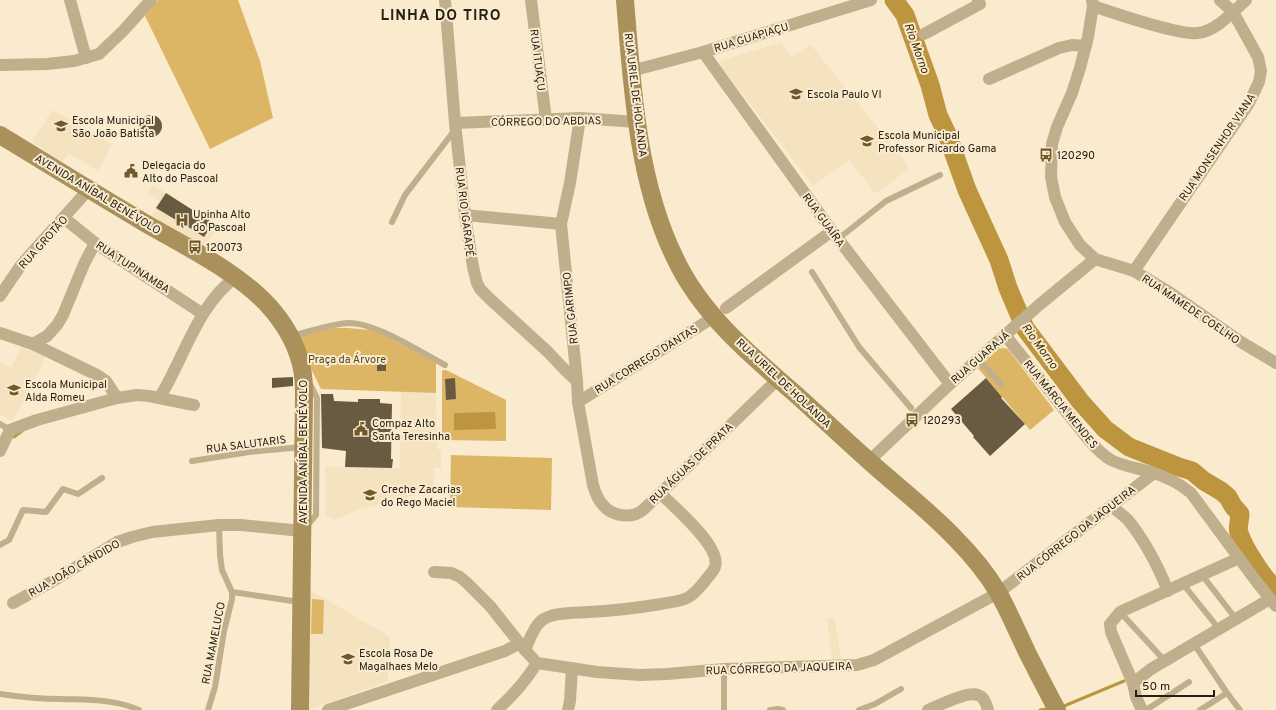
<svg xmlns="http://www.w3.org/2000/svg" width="1276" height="710" viewBox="0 0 1276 710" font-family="Overpass,sans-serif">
<rect width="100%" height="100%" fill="#faebce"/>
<g fill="#f5e2be">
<path d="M781 42 791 56 811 45 908 165V169L876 194 849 160 813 186 722 67 721 61Z"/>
<path d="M52 110 112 144 98 171 68 153 63 162 32 142Z"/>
<path d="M153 185 218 226 203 251 150 217 160 201 148 193Z"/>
<path d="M22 345 45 353 43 360H45L12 421 0 414V363L11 367Z"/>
<path d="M401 392 436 393 437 449 441 450V468H434V493H416L415 496H409L407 499H385L381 504 362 508 334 520 325 514V467L400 468Z"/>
<path d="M310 590 390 637 388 681 308 710Z"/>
<path d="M834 617 841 658 832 659 827 618Z"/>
</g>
<g fill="#ddb665">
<path d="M158 0H238L260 61 273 118 210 149 145 16Z"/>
<path d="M324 328H348L370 330 382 334 436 362V393L321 389 296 338Z"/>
<path d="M1003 348 1008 349 1054 410 1030 430 978 368 999 349Z"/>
<path d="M443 370H446L506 400V441L442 440V371Z"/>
<path d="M451 455 552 458 551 510 450 507Z"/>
<path d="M312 599 324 600 323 634H311Z"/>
</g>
<path fill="#bd953e" d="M495 412 496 429 454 430V413Z"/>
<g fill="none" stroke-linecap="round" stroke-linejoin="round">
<g stroke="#bd953e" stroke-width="3">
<path d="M14 437 22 431"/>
<path d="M1064 706 1124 681"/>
<path d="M1040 710 1046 709"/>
</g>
<path stroke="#bd953e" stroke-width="19" d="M894 0 905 15 930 85 938 115 947 134 967 190 999 260 1008 288 1025 328 1080 401 1105 429 1129 447 1179 467 1192 471 1204 481 1221 491 1228 497 1233 506 1240 514C1240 520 1237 528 1239 533 1243 546 1265 582 1276 588"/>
</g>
<g fill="#685b42">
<circle cx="151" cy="126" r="11"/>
<path d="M166 193 213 223 204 237 185 225 183 228 175 222 176 220 156 208Z"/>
<rect x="377" y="363" width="9" height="8"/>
<path d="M293 377V386L272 388V378Z"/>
<path d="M455 378 456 399 446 400 445 379Z"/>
<path d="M986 378 1002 397 1001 398 1025 424 990 456 973 437 974 436 951 409Z"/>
<path d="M321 394H333L334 401 358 402V399H380V403L392 404 391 459H393L392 468 345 467 346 451 322 448Z"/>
</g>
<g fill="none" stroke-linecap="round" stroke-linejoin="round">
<g stroke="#c0af8c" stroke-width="6">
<path d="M392 222 405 195 454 131"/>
<path d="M838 239 886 201 940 175"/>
<path d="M812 272 859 347 911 408"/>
<path d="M292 336C311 331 330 324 349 323 376 323 421 352 445 365"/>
<path d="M978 359 1001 384"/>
<path d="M0 424 10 430"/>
<path d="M192 461 249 452 302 447"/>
<path d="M306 527 316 515 317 398 310 384"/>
<path d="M0 545 9 540 23 510 46 512 63 489 78 494 102 478"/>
<path d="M1202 575 1236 619"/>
<path d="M1183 584 1219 629"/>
<path d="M232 592 299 602"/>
<path d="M1120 612 1165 661"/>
<path d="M1194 644 1227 693 1240 710"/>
<path d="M0 694C20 697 41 699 61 699 87 700 115 699 139 710"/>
<path d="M208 710 215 687 224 631 232 599V592L222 570 220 555 219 525"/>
<path d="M724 710V669"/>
<path d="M770 710 778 709 783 710"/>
<path d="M859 710 875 704 901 689"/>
<path d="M1146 710 1189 682"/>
<path d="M1200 710 1227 693"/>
</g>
<g stroke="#c0af8c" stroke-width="12">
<path d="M70 0 86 58"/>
<path d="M445 0 455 123 465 215 473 267 477 283 480 289 490 299 548 352 564 369 577 381"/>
<path d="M531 0 546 120"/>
<path d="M1092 0 1093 6 1088 37 1080 68 1072 93 1057 127 1052 144 1051 177 1055 197 1065 222 1080 245 1095 259 1134 271 1169 292 1241 342 1276 363"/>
<path d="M1093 6C1120 15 1146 24 1173 30 1181 32 1190 34 1198 33 1216 31 1233 12 1246 0"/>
<path d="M924 34 980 4 978 0"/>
<path d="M703 52 832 231 950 384"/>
<path d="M0 65 47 64 74 61 99 54 123 31 151 0"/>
<path d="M631 71 703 52 871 0"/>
<path d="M989 79 1059 48 1072 45 1086 46"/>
<path d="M580 118 570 183 561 224 577 381 578 402 593 485C595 492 598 500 603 505 610 514 625 518 636 514 639 513 642 511 644 509L778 379"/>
<path d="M455 123 580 118 637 122"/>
<path d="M465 215 561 224"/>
<path d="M64 218 95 243 203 314"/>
<path d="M1134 271 1249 103 1259 82 1261 71 1258 57 1233 12 1220 0"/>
<path d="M0 296 21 265 89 189"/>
<path d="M726 308 832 231"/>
<path d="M0 333 33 344 97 375 106 381 117 398"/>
<path d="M1005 335 1088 439C1095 447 1102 455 1111 460 1123 466 1137 468 1150 472 1165 476 1179 483 1191 493L1256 581 1276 606"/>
<path d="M33 344 47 336 57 325 63 315 84 264 95 243"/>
<path d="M160 397C184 358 198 304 236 277"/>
<path d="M578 402 714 317"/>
<path d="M0 451 10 430 37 420 117 398 137 395 149 396 194 405"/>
<path d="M869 461 950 384 1039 305 1095 259"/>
<path d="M1111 506C1116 510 1123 515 1128 520 1145 541 1158 566 1168 591"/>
<path d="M434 572 451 573 460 577 467 583 490 606 525 650 537 663 597 672 640 675 667 674 724 669 857 665 874 660 998 593 1154 473"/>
<path d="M13 603 53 581 117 542 132 537 152 532 219 525H241L302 531"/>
<path d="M525 650C529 641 533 628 541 621 552 612 575 613 588 612 612 611 637 608 661 604 669 602 679 602 687 598 695 594 699 588 705 581 708 577 713 572 715 567 722 547 674 507 661 494"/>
<path d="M1133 683 1151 669 1270 599"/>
<path d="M328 710 505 651 520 643"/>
<path d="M497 710C514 694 524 683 537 663"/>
<path d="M568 710 570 701 572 668"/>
<path d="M928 710C940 705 967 691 978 695 985 697 986 704 988 710"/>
<path d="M1142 710 1136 697 1133 683 1111 632 1110 624 1120 612 1239 558"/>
</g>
<g stroke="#aa905b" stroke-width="18">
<path d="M625 0C632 85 637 181 675 258 700 312 748 353 792 391 818 414 843 438 869 461 897 486 927 509 953 536 970 553 987 573 999 594 1009 612 1018 633 1027 652 1037 672 1047 691 1057 710"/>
<path d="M0 135C48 164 96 194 145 223 188 248 243 274 274 312 287 328 298 349 302 369 304 378 304 387 304 396L300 710"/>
</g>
</g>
<defs>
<g id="school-bare" transform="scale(1.08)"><path d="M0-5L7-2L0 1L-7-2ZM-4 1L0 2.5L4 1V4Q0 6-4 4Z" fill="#705929" stroke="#faebce" stroke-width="2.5" paint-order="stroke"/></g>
<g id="bus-bare" transform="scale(1.08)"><path d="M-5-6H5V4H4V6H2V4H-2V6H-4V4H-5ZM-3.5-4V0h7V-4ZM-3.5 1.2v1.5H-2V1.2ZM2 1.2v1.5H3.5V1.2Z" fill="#705929" stroke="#faebce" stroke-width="2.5" paint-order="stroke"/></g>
<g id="civic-bare" transform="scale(1.08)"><path d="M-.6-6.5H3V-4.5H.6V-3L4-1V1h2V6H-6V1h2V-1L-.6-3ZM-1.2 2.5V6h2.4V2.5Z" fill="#705929" stroke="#faebce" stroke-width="2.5" paint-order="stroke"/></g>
<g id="hospital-bare" transform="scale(1.08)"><path d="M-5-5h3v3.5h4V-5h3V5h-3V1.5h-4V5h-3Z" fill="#705929" stroke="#faebce" stroke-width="2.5" paint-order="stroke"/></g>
</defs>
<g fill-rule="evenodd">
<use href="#school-bare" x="796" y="94"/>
<use href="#school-bare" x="61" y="126"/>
<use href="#school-bare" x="867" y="141"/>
<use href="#bus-bare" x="1046" y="155"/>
<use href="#civic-bare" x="131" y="171"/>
<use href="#hospital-bare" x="182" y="220"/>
<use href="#bus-bare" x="195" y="247"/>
<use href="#school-bare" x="14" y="390"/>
<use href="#bus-bare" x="912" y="420"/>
<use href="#civic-bare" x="361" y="429"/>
<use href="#school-bare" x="370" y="495"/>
<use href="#school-bare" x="348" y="659"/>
</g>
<g text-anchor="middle" stroke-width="4" stroke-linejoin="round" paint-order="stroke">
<g font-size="11" fill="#252015" stroke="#faebce">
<text transform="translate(751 37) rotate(-17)" y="4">RUA GUAPIAÇU</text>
<text transform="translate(538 60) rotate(83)" y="4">RUA ITUAÇU</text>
<text transform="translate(636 95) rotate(83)" y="4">RUA URIEL DE HOLANDA</text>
<text transform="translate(546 121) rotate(-1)" y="4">CÓRREGO DO ABDIAS</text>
<text transform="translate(1217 147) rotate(-56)" y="4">RUA MONSENHOR VIANA</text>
<text transform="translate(98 194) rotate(31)" y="4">AVENIDA ANÍBAL BENÉVOLO</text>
<text transform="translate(465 212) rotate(83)" y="4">RUA RIO IGARAPÉ</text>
<text transform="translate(824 220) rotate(54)" y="4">RUA GUAÍRA</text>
<text transform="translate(43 242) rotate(-48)" y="4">RUA GROTÃO</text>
<text transform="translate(133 267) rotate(33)" y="4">RUA TUPINAMBA</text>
<text transform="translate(570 308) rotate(-96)" y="4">RUA GARIMPO</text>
<text transform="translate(1191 309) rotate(34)" y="4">RUA MAMEDE COELHO</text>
<text transform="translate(980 357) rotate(-41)" y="4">RUA GUARAJÁ</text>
<text transform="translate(646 359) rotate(-32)" y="4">RUA CORREGO DANTAS</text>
<text transform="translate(784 383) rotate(43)" y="4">RUA URIEL DE HOLANDA</text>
<text transform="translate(1061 404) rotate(51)" y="4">RUA MÁRCIA MENDES</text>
<text transform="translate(246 444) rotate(-7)" y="4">RUA SALUTARIS</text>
<text transform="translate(303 452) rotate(-90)" y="4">AVENIDA ANÍBAL BENÉVOLO</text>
<text transform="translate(691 463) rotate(-44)" y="4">RUA ÁGUAS DE PRATA</text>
<text transform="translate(1076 533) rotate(-38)" y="4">RUA CÓRREGO DA JAQUEIRA</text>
<text transform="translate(74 568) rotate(-30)" y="4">RUA JOÃO CÂNDIDO</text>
<text transform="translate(213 643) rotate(-79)" y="4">RUA MAMELUCO</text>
<text transform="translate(779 668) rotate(-2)" y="4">RUA CÓRREGO DA JAQUEIRA</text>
</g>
<g font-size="11" fill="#252015" stroke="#faebce" text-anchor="start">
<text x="807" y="98">Escola Paulo VI</text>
<text x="72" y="124">Escola Municipal<tspan x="72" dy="13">São João Batista</tspan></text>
<text x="878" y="139">Escola Municipal<tspan x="878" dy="13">Professor Ricardo Gama</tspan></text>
<text x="1057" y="159">120290</text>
<text x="142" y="169">Delegacia do<tspan x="142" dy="13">Alto do Pascoal</tspan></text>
<text x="193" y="218">Upinha Alto<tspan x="193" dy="13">do Pascoal</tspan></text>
<text x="206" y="251">120073</text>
<text x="25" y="388">Escola Municipal<tspan x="25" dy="13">Alda Romeu</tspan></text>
<text x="923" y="424">120293</text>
<text x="372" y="427">Compaz Alto<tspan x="372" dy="13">Santa Teresinha</tspan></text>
<text x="381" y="493">Creche Zacarias<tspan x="381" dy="13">do Rego Maciel</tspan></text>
<text x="359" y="657">Escola Rosa De<tspan x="359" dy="13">Magalhaes Melo</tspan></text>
</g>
<g font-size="11" fill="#554420" stroke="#faebce">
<text x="347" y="363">Praça da Árvore</text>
</g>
<g font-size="12" font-style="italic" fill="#3f2f08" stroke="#faebce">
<text transform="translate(917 48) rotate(70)" y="4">Rio Morno</text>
<text transform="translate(1040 346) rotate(54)" y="4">Rio Morno</text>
</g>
<g font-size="15" font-weight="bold" letter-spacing="1" fill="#252015" stroke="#faebce">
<text x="441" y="20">LINHA DO TIRO</text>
</g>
</g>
<path d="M1136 690v6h78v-6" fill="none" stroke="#252015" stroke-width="2"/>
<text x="1142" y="690" font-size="12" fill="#252015" stroke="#faebce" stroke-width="3" paint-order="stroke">50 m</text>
</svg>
